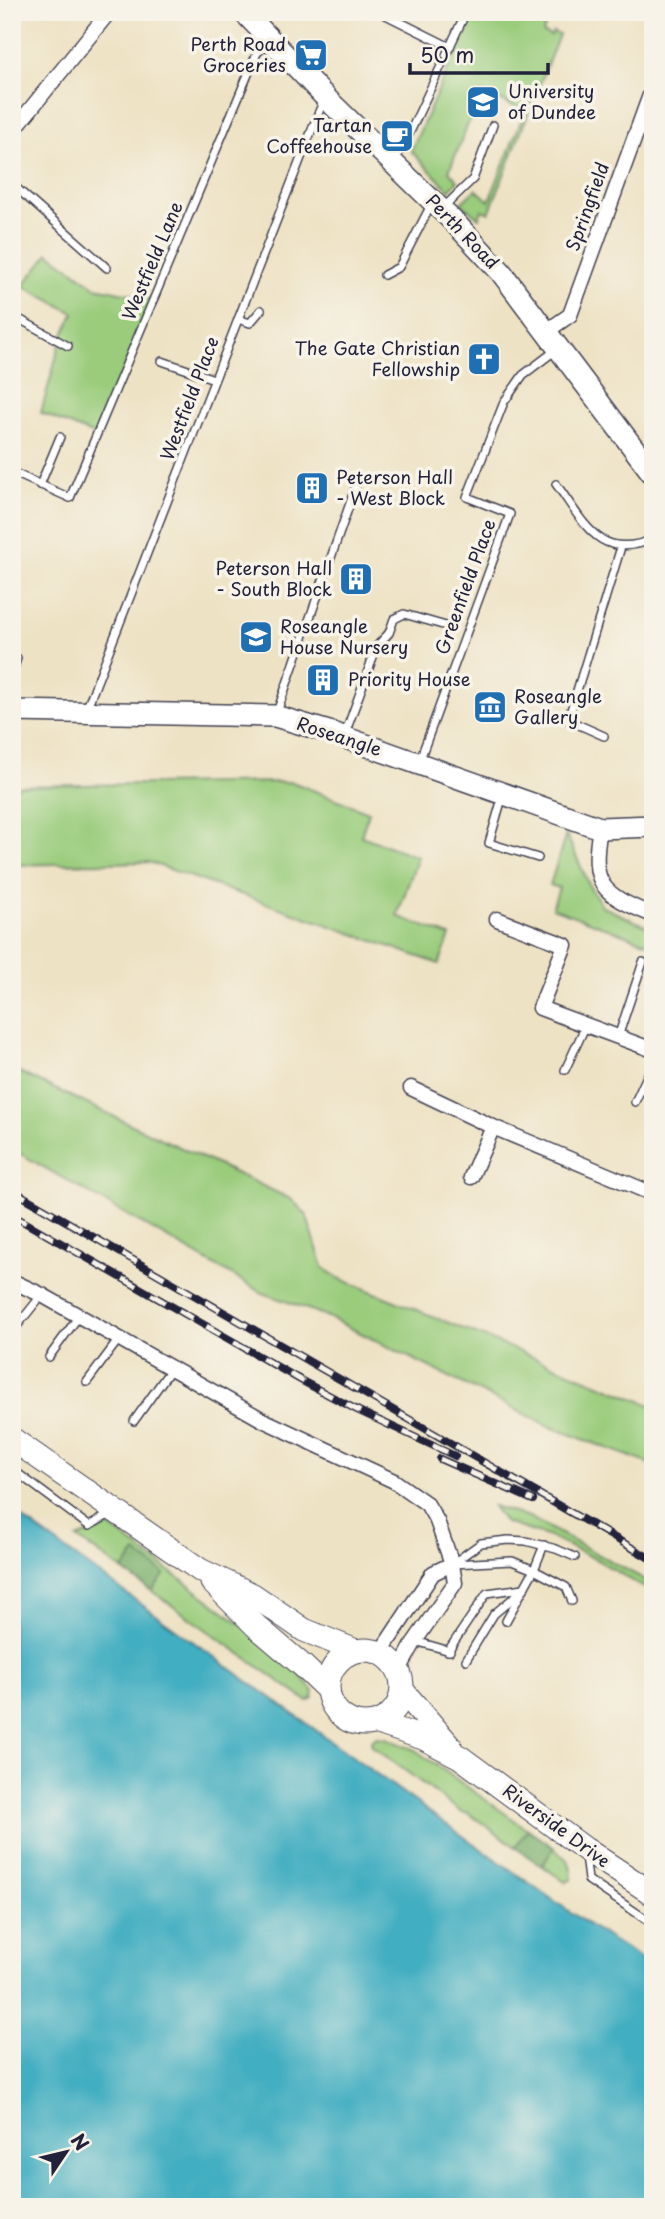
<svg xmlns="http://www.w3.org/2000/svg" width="665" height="2219" viewBox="0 0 665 2219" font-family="'Playpen Sans',sans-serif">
<rect width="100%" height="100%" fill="#f7f3e8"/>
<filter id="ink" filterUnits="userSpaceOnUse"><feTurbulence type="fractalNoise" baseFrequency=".0143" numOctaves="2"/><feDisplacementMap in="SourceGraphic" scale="14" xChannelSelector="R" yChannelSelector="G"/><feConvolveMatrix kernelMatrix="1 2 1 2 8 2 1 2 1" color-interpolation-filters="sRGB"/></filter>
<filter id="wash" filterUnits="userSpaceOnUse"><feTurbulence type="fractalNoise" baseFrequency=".00686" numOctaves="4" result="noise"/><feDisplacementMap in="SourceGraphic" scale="28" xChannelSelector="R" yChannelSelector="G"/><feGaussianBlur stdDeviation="1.57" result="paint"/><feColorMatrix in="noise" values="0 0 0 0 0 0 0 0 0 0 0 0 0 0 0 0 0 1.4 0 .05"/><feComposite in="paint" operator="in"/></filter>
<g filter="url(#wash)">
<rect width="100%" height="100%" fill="#eee2c4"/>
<g fill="#9acc7c" stroke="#5e775c" stroke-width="2">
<path d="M473 12H556L553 18 548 17 543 33 551 36 553 32 559 35 489 213 482 210 479 218 461 203 476 189 489 201 525 111 481 92 449 171 458 181 449 190 411 151Z"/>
<path d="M49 253 96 287 154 299 96 436 41 413 61 340 74 313 23 286Z"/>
<path d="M292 782 369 812 361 836 418 857 397 916 450 936 439 964 149 862 12 865V786Z"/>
<path d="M566 834 591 889 603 907 653 929V945L552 908 559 888 550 885Z"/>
<path d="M12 1069 291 1199 306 1214 323 1267 336 1277 653 1406V1465L553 1428 324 1315 263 1293 12 1149Z"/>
<path d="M493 1506 529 1517 653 1584V1593L597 1560 550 1537 505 1523Z"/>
<path d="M109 1526 283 1655 314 1691 313 1698 307 1701 77 1538Z"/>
<path d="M376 1737 386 1738 415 1750 554 1848C565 1857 574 1864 571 1880L565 1882 468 1813 461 1812 372 1746 371 1742Z"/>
</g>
<g fill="#7bb06c" stroke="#4e6954" stroke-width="2">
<path d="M136 1553 165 1574 152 1591 122 1570Z"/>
<path d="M528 1829 554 1848 542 1866 515 1847Z"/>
</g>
<path fill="#43aec1" stroke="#32687e" stroke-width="2" d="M12 1511 446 1824 590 1926 653 1966V2207H12Z"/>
</g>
<g filter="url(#ink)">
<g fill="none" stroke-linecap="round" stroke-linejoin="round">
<g stroke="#413f50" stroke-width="10">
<g id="lane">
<path d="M385 12 384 14 450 47"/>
<path d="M446 55 466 12"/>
<path d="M394 159 403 147 441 66"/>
<path d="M12 184 107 268"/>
<path d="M442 209 473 179 493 125"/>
<path d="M384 275 399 267 431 205"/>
<path d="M12 315 68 346"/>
<path d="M238 319 250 323 261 310"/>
<path d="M162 361 214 379"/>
<path d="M12 472 70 498 257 53 268 43"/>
<path d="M556 484C584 522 599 562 653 539"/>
<path d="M40 485 60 437"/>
<path d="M12 674 17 658"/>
<path d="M86 710 320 109 326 103"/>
<path d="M276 715 356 486"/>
<path d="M345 734 377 646 389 633 394 619 404 614 446 626"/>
<path d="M604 736 568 720 621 547"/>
<path d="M419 762 510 514 467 497 504 402 523 375 556 350"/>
<path d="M503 795 489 843 538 858"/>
<path d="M618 1037 643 962"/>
<path d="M565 1070 586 1025"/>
<path d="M635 1102 653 1063"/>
<path d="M13 1331 41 1296"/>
<path d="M49 1357 79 1316"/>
<path d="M87 1382 119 1339"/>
<path d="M134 1421 171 1369"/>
<path d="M12 1469 89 1526 112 1513"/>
<path d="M452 1564 481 1543 508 1540 526 1541 556 1549 575 1557"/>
<path d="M453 1564 512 1561 534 1570 566 1587 572 1601"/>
<path d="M506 1621 534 1570 544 1545"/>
<path d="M415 1641 450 1651"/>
<path d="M448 1651 487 1593 524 1588"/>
<path d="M466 1660 494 1614 524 1589"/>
<path d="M585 1855 588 1880 653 1924"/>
</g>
</g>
<g stroke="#413f50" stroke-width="17">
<g id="street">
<path d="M12 132 109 12"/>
<path d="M547 331 570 315 653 87"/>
<path d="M600 828C590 885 601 894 653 915"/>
<path d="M497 919 565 945 540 1008 653 1050"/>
<path d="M411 1088 493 1127 653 1194"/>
<path d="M471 1177 493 1127"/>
<path d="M12 1281 42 1295 263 1420 394 1481 427 1504 437 1521 452 1564 455 1583 415 1641 399 1670"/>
<path d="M380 1653 433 1573 452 1564"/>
</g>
</g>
<g stroke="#413f50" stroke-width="24">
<g id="secondary">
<path d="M244 12 328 100 457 225 501 272 653 474"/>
<path d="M12 711 275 716 329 732 600 828 653 826"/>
</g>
</g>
<g stroke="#413f50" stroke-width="25">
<g id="primary">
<path d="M12 1439 200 1570 253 1595 304 1630 356 1651"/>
<path d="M212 1582 256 1626 303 1666 328 1690"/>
<circle cx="365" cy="1687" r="37"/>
<path d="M402 1690 450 1746"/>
<path d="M378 1723 423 1738 460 1757 585 1849 653 1894"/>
</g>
</g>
<use href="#lane" stroke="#fff" stroke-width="7"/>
<use href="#street" stroke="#fff" stroke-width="14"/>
<use href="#secondary" stroke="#fff" stroke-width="21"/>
<use href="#primary" stroke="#fff" stroke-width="23"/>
<g stroke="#22223b" stroke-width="8">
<g id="rail">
<path d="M12 1190 653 1560"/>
<path d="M12 1215 304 1382 359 1411 455 1456"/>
<path d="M440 1459 533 1500"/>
</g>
</g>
<use href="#rail" stroke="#f7f3e8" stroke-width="5" stroke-dasharray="16" stroke-linecap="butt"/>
</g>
</g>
<defs>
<g id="supermarket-square" transform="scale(1.75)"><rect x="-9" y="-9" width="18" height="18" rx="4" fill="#1f6fb2" stroke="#f7f3e8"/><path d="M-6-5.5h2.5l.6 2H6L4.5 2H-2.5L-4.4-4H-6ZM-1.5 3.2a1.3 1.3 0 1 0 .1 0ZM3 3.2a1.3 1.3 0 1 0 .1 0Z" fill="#fff"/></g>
<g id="university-square" transform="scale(1.75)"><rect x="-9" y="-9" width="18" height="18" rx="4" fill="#1f6fb2" stroke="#f7f3e8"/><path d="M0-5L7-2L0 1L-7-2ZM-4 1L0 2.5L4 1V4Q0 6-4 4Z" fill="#fff"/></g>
<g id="cafe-square" transform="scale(1.75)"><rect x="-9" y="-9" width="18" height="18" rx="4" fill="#1f6fb2" stroke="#f7f3e8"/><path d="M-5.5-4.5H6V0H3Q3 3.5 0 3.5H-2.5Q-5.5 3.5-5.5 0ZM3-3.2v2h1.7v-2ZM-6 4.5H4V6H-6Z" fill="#fff"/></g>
<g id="church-square" transform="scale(1.75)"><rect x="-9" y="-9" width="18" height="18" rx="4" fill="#1f6fb2" stroke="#f7f3e8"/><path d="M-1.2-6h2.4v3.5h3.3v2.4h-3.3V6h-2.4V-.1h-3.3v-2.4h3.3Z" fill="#fff"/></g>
<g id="building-square" transform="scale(1.75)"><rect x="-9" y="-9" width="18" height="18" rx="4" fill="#1f6fb2" stroke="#f7f3e8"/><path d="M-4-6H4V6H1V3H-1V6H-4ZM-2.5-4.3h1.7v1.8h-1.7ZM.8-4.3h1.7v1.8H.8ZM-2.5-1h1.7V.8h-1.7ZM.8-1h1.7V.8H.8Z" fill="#fff"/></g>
<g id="school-square" transform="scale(1.75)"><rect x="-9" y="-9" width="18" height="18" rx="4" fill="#1f6fb2" stroke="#f7f3e8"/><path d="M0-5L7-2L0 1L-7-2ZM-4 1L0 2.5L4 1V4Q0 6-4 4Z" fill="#fff"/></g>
<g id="museum-square" transform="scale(1.75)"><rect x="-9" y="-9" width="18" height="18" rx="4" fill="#1f6fb2" stroke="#f7f3e8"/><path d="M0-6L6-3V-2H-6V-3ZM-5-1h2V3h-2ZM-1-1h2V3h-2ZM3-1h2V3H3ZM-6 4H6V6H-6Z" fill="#fff"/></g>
</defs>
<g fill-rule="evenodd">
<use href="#supermarket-square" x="311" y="55"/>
<use href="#university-square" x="483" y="102"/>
<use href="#cafe-square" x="397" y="136"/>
<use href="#church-square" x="484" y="359"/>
<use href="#building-square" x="312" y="488"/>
<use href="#building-square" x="356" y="579"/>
<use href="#school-square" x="256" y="637"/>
<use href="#building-square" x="323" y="680"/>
<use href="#museum-square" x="490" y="707"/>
</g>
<g text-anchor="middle" stroke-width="7" stroke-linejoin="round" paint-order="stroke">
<g font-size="18" fill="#22223b" stroke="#f7f3e8" text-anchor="start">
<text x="286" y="51" text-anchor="end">Perth Road<tspan x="286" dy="21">Groceries</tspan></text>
<text x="508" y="98">University<tspan x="508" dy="21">of Dundee</tspan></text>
<text x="372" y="132" text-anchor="end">Tartan<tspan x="372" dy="21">Coffeehouse</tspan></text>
<text x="460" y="355" text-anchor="end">The Gate Christian<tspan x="460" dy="21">Fellowship</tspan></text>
<text x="336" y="484">Peterson Hall<tspan x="336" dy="21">- West Block</tspan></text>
<text x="332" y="575" text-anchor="end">Peterson Hall<tspan x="332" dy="21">- South Block</tspan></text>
<text x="280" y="633">Roseangle<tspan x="280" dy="21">House Nursery</tspan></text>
<text x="348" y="686">Priority House</text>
<text x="514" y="703">Roseangle<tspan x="514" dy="21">Gallery</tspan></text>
</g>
<g font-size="18" fill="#22223b" stroke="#f7f3e8">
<text transform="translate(588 207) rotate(-70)" y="6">Springfield</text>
<text transform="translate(462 232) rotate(46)" y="6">Perth Road</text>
<text transform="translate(153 261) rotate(-67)" y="6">Westfield Lane</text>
<text transform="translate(190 399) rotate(-69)" y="6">Westfield Place</text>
<text transform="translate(466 587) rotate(-70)" y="6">Greenfield Place</text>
<text transform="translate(339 737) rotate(18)" y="6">Roseangle</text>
<text transform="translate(556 1826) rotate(36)" y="6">Riverside Drive</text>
</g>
</g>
<rect width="665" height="2219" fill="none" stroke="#f7f3e8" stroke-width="42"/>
<g transform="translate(66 2152) rotate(55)" stroke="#f7f3e8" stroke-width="5" paint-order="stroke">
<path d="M0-5L12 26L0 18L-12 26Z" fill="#22223b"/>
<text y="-10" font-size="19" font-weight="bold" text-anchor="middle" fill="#22223b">N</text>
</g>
<path d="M410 63v10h138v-10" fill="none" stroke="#22223b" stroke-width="3.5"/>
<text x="420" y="63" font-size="21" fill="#22223b" stroke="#f7f3e8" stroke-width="5" paint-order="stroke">50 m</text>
</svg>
